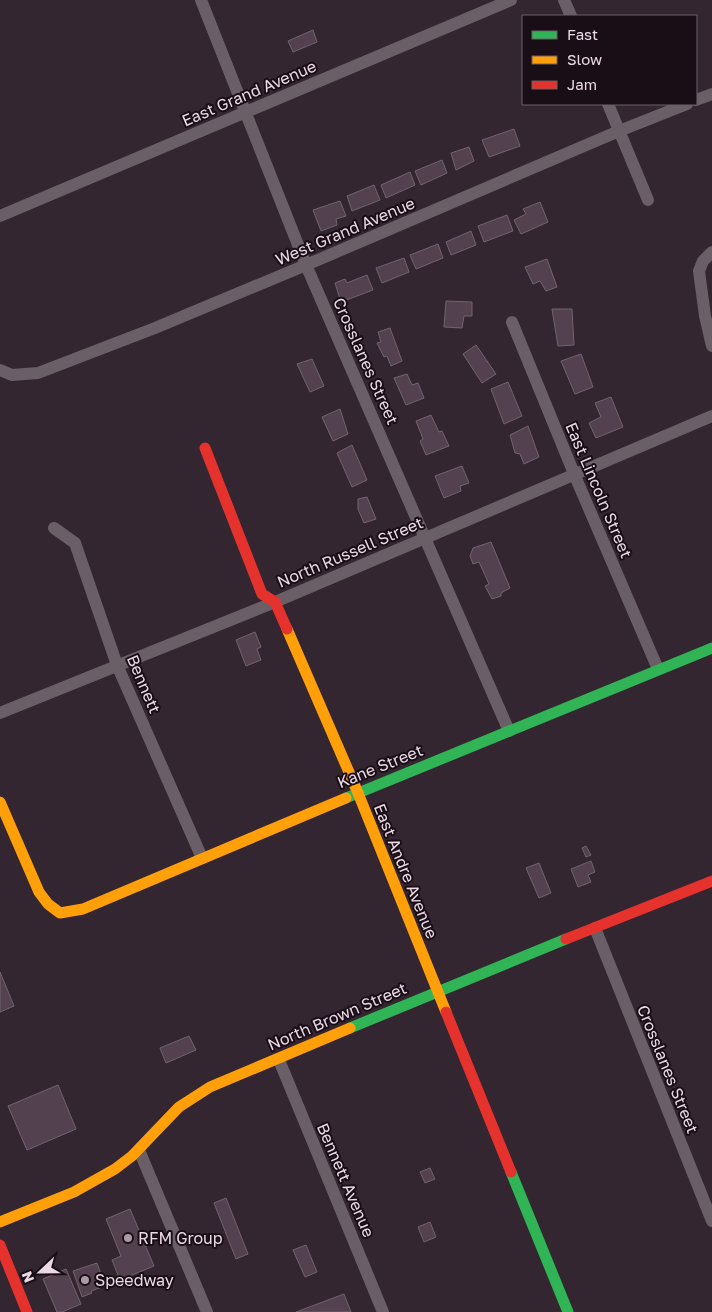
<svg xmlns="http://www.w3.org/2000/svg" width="712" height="1312" viewBox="0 0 712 1312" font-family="'Golos Text',sans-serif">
<rect width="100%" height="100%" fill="#332630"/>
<g fill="#53414f" stroke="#70646c">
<path d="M313 30 317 42 293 52 288 41Z"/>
<path d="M514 129 520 146 489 157 482 140Z"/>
<path d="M469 147 474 161 456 170 451 153Z"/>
<path d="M442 160 447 173 421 185 415 171Z"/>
<path d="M410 172 415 185 386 198 381 185Z"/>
<path d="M374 185 380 200 352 211 347 196Z"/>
<path d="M340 201 346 216 336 219 337 225 321 231 313 210Z"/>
<path d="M540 202 548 222 521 234 514 220 526 214 523 209Z"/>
<path d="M507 215 513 231 484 242 478 226Z"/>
<path d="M471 231 476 245 451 255 446 242Z"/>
<path d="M438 244 443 258 416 269 410 255Z"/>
<path d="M404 258 409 272 382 283 376 268Z"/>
<path d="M547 259 557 287 546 291 540 281 533 284 525 267Z"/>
<path d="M367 275 373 290 341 302 335 283 345 279 347 283Z"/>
<path d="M446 301 472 302V316H464L462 328 444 327Z"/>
<path d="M552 309H572L574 345 558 346Z"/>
<path d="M390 328 402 361 391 366 387 356 384 357 377 343 381 342 378 332Z"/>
<path d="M476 345 496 374 482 383 463 354Z"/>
<path d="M581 354 593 387 575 394 561 361Z"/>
<path d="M312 359 324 386 310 392 297 364Z"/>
<path d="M407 374 412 385 418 383 424 398 406 405 394 378Z"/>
<path d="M508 382 522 416 504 424 491 389Z"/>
<path d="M611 397 623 427 596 438 589 423 601 417 595 403Z"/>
<path d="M340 409 348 434 333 441 322 417Z"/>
<path d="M431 415 439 432 442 431 449 446 426 455 420 441 423 439 416 421Z"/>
<path d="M528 426 539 457 524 464 520 454 515 453 510 435Z"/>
<path d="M352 445 367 480 352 487 337 453Z"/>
<path d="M462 466 469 483 460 486 461 491 444 498 435 476Z"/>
<path d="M367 497 376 519 364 523 358 509V499Z"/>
<path d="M491 542 510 588 501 593V596L492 599 485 586 489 584 479 562 473 564 470 556 473 548Z"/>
<path d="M255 632 261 647 257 649 261 660 246 666 236 640Z"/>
<path d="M586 846 591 855 586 857 582 848Z"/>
<path d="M591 861 595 872 588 875 591 882 578 887 571 869Z"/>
<path d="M539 863 551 893 539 898 526 868Z"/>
<path d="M0 972 14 1006 0 1012Z"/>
<path d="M189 1036 196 1050 166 1063 160 1048Z"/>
<path d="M58 1085 76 1129 27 1150 8 1106Z"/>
<path d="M430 1168 435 1179 425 1183 420 1172Z"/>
<path d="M226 1198 248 1254 236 1259 214 1203Z"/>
<path d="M130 1209 154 1266 120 1280 112 1260 121 1256 106 1219Z"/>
<path d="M430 1222 436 1237 424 1242 418 1227Z"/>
<path d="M306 1245 317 1272 305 1277 293 1250Z"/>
<path d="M97 1263 105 1286 91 1291 92 1293 82 1297 73 1271Z"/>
<path d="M66 1269 81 1304 62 1312H57L43 1279Z"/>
<path d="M344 1294 351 1312H296Z"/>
</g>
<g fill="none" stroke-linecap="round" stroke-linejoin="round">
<g stroke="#6a5f67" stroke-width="12">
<path d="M201 0 306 265 509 731"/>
<path d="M564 0 571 16"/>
<path d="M696 100 712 94"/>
<path d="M608 104 648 200"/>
<path d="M0 216 511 0"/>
<path d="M712 252 703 261 699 271 705 316 712 346"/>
<path d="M512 322 575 476 658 669"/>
<path d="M0 370 12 375 38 373 155 328 306 265 619 131 687 104"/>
<path d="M54 528 75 543 117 665 202 858"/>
<path d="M0 713 275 602 712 416"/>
<path d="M595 928 712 1221"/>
<path d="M279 1060 383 1312"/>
<path d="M139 1150 207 1312"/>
</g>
<g stroke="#30b455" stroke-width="11">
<path d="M346 798 712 648"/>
<path d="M350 1028 566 939"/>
<path d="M511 1172 568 1312"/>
</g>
<g stroke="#ff9f0a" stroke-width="11">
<path d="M287 629 358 793 446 1012"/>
<path d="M0 802 39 892 48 904 60 913 83 909 346 798"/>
<path d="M0 1222 74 1192 115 1169 132 1156 179 1107 210 1087 350 1028"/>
</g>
<g stroke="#e5322d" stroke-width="11">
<path d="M205 448 262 594 275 602 287 629"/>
<path d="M566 939 712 881"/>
<path d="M446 1012 511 1172"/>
<path d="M0 1245 27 1312"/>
</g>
</g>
<g fill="#ab9aa6" stroke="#1a0e16" stroke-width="2">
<circle cx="128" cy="1238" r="5"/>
<circle cx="85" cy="1280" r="5"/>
</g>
<g text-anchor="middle" stroke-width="4" stroke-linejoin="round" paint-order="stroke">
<g font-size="16" fill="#ebd9e5" stroke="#1a0e16">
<text transform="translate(249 93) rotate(-23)" y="6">East Grand Avenue</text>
<text transform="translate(345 231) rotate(-23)" y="6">West Grand Avenue</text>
<text transform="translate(366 361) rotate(66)" y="6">Crosslanes Street</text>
<text transform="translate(599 490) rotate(67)" y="6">East Lincoln Street</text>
<text transform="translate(350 552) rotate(-23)" y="6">North Russell Street</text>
<text transform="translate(144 684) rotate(67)" y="6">Bennett</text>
<text transform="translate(380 766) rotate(-22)" y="6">Kane Street</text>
<text transform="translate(406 871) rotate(68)" y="6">East Andre Avenue</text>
<text transform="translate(337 1016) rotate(-23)" y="6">North Brown Street</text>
<text transform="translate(668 1069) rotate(68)" y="6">Crosslanes Street</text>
<text transform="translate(346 1180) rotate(67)" y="6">Bennett Avenue</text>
</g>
<g font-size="16" fill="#ebd9e5" stroke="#1a0e16" text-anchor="start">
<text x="138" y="1244">RFM Group</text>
<text x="95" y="1286">Speedway</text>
</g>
</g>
<rect x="522" y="15" width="175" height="90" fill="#1a0e16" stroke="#6e5f69"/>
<rect x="532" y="31" width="25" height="8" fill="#30b455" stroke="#6e5f69"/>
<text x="567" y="40" font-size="15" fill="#ebd9e5">Fast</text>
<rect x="532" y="56" width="25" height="8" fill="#ff9f0a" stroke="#6e5f69"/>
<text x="567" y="65" font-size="15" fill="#ebd9e5">Slow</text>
<rect x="532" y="81" width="25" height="8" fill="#e5322d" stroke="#6e5f69"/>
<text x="567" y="90" font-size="15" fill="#ebd9e5">Jam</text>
<g transform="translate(40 1272) rotate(248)" stroke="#1a0e16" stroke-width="4" paint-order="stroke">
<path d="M0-4L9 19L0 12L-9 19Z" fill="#ebd9e5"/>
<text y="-8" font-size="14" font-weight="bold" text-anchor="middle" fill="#ebd9e5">N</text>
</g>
</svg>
